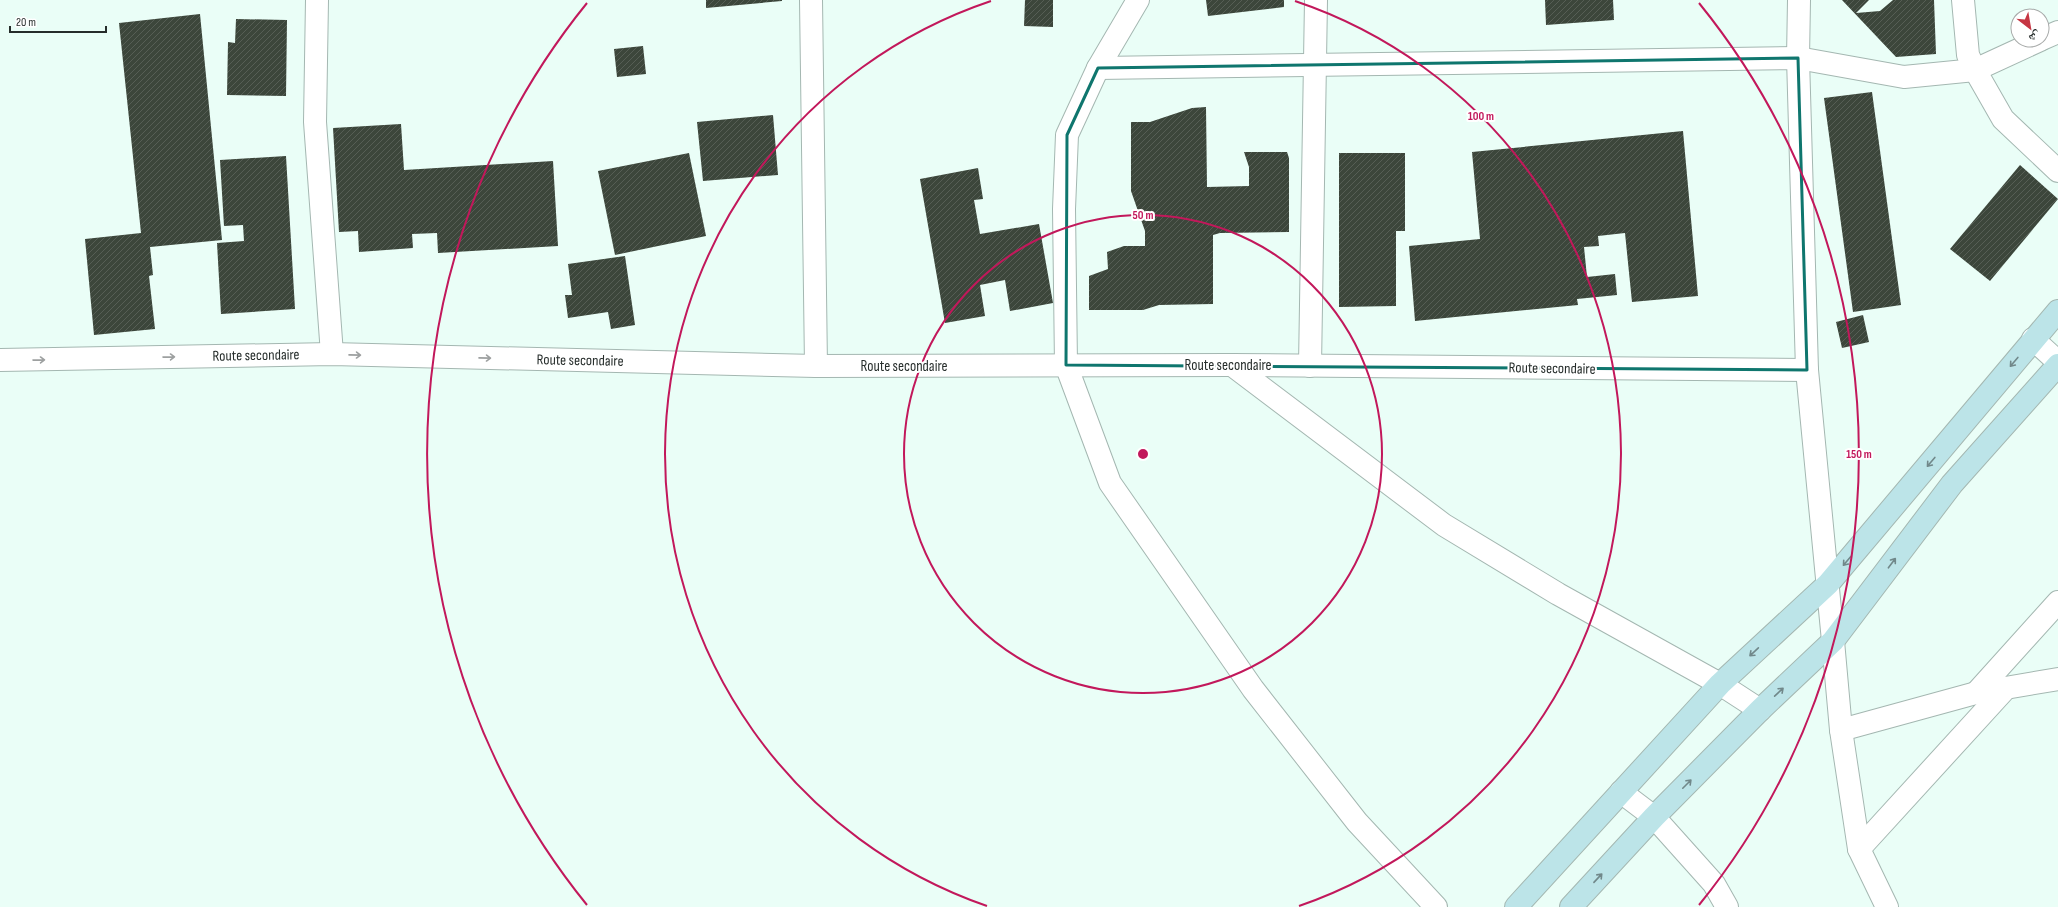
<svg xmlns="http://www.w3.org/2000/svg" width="2058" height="907" viewBox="0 0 2058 907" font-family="'Sofia Sans Condensed','Noto Naskh Arabic',sans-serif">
<defs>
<pattern id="building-hatch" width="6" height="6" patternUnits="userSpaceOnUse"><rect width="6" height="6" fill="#3c463b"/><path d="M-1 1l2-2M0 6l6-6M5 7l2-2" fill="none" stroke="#565e55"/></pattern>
</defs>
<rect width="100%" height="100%" fill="#eafef7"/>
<g fill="url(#building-hatch)">
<path d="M706 0H782V1L706 8Z"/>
<path d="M1025 0H1053V27L1024 26Z"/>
<path d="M1206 0H1284V7L1208 16Z"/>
<path d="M1545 0H1613L1614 20 1546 25Z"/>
<path d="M1842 0H1869L1856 13 1880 11 1893 0H1934L1936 54 1896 57Z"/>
<path d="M200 14 222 240 150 247 153 275 149 276 155 329 94 335 85 239 141 233 119 23Z"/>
<path d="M236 19 287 20 286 96 227 95 228 42 235 43Z"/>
<path d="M643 46 646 74 617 77 614 49Z"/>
<path d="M1872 92 1901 305 1853 312 1824 98Z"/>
<path d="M1206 107 1207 187 1249 186V167L1244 152H1287L1289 158V232L1220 233 1213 235V304L1159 305 1143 310H1089V276L1108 269 1107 252 1124 246H1145V231L1131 191V122H1150L1192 108Z"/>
<path d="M773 115 778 175 703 181 697 122Z"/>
<path d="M401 124 404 170 553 161 558 246 438 253 437 233 412 234 413 248 359 252 358 231 339 232 333 128Z"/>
<path d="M1683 131 1698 296 1632 302 1625 233 1598 236 1599 246 1584 247 1587 277 1615 274 1617 295 1577 299 1578 305 1415 321 1409 246 1480 239 1472 152Z"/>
<path d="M689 153 706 236 615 255 598 171Z"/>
<path d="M1339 153H1405V231H1396V306L1339 307Z"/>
<path d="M286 156 295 309 221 314 217 243 244 241 243 225 224 226 220 160Z"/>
<path d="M2020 165 2058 199 1990 281 1950 249Z"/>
<path d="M978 168 983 199 974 200 980 234 1039 224 1053 303 1010 311 1005 280 980 285 985 316 945 323 920 179Z"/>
<path d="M625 256 635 325 611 329 608 312 568 318 565 295H572L568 264Z"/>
<path d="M1863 315 1869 342 1842 348 1836 322Z"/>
</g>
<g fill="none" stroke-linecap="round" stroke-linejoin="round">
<g stroke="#a4b7b1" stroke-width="24">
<g id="street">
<path d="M317 0 315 122 332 354"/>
<path d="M811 0 816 366"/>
<path d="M1138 0 1098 68 1067 135 1064 209 1066 365 1110 483 1253 689 1357 822 1436 907"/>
<path d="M1799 0 1798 58 1807 370 1833 641 1841 730 1859 849 1887 907"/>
<path d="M1963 0 1968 55 1975 70 2003 119 2058 171"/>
<path d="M2042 39 2058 32"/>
<path d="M1098 68 1798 58 1904 77 1975 70 2040 40"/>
<path d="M2033 339 2058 362"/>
<path d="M0 360 332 354 816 366 1232 365 1807 370"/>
<path d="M1232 365 1444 525 1558 594 1720 684 1760 710"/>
<path d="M1310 366 1316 0"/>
<path d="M1976 693 2058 602"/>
<path d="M1841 730 1976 693 2058 679"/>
<path d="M1621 792 1654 817 1714 884 1727 907"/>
<path d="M1859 849 2006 688"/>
</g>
</g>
<g stroke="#a4b7b1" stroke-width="24">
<g id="secondary">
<path d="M1516 907 1720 684 1828 584 2058 311"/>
<path d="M1571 907 1654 817 1760 710 1833 641 1952 484 2058 365"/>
</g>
</g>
<use href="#street" stroke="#fff" stroke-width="22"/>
<use href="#secondary" stroke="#bce4e8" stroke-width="22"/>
</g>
<defs><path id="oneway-shaft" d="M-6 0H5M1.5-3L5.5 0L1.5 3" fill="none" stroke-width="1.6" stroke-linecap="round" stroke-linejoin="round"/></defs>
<g stroke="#9da0a0">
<use href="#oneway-shaft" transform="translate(355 355) rotate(1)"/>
<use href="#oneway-shaft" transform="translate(169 357) rotate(-1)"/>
<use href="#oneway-shaft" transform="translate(485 358) rotate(1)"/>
<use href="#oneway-shaft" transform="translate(39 360) rotate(-1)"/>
</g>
<g stroke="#71888a">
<use href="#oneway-shaft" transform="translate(2014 362) rotate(130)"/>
<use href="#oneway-shaft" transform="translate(1931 462) rotate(130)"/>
<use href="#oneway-shaft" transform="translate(1847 561) rotate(130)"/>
<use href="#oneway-shaft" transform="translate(1892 563) rotate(-53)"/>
<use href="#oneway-shaft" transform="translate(1754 652) rotate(137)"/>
<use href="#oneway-shaft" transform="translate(1779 692) rotate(-43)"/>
<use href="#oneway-shaft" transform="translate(1687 784) rotate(-45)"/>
<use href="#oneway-shaft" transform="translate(1598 878) rotate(-47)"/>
</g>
<path fill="none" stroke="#0f766e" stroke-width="3" stroke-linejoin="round" d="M1798 58 1807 370 1066 365 1067 135 1098 68Z"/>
<g fill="none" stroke="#c2185b" stroke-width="2">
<circle cx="1143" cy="454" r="239"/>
<path d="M987 906A478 478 0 0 1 991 1M1295 1A478 478 0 0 1 1299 906"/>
<path d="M587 905A716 716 0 0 1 587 3M1699 3A716 716 0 0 1 1699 905"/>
</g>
<g text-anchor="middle" stroke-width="4" stroke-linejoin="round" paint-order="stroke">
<g font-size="15" fill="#262d2b" stroke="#fff">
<text transform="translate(256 355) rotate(-1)" y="5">Route secondaire</text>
<text transform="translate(580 360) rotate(1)" y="5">Route secondaire</text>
<text x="1228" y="370">Route secondaire</text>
<text x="904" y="371">Route secondaire</text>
<text transform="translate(1552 368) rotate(1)" y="5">Route secondaire</text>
</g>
</g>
<circle cx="1143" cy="454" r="6" fill="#c2185b" stroke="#fff" stroke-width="2"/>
<g font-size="12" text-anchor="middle" font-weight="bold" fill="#c2185b" stroke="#fff" stroke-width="4" stroke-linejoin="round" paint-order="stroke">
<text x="1481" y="120">100 m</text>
<text x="1143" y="219">50 m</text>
<text x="1859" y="458">150 m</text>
</g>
<g transform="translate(2030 28) rotate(149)"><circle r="19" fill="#ffffff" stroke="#a8abaa"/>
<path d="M0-3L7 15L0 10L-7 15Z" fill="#c63643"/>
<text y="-6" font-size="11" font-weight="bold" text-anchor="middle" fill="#262d2b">ش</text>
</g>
<path d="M10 26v6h96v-6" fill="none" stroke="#262d2b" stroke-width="2"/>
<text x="16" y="26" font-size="12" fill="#262d2b" stroke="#ffffff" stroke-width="3" paint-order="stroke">20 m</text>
</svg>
